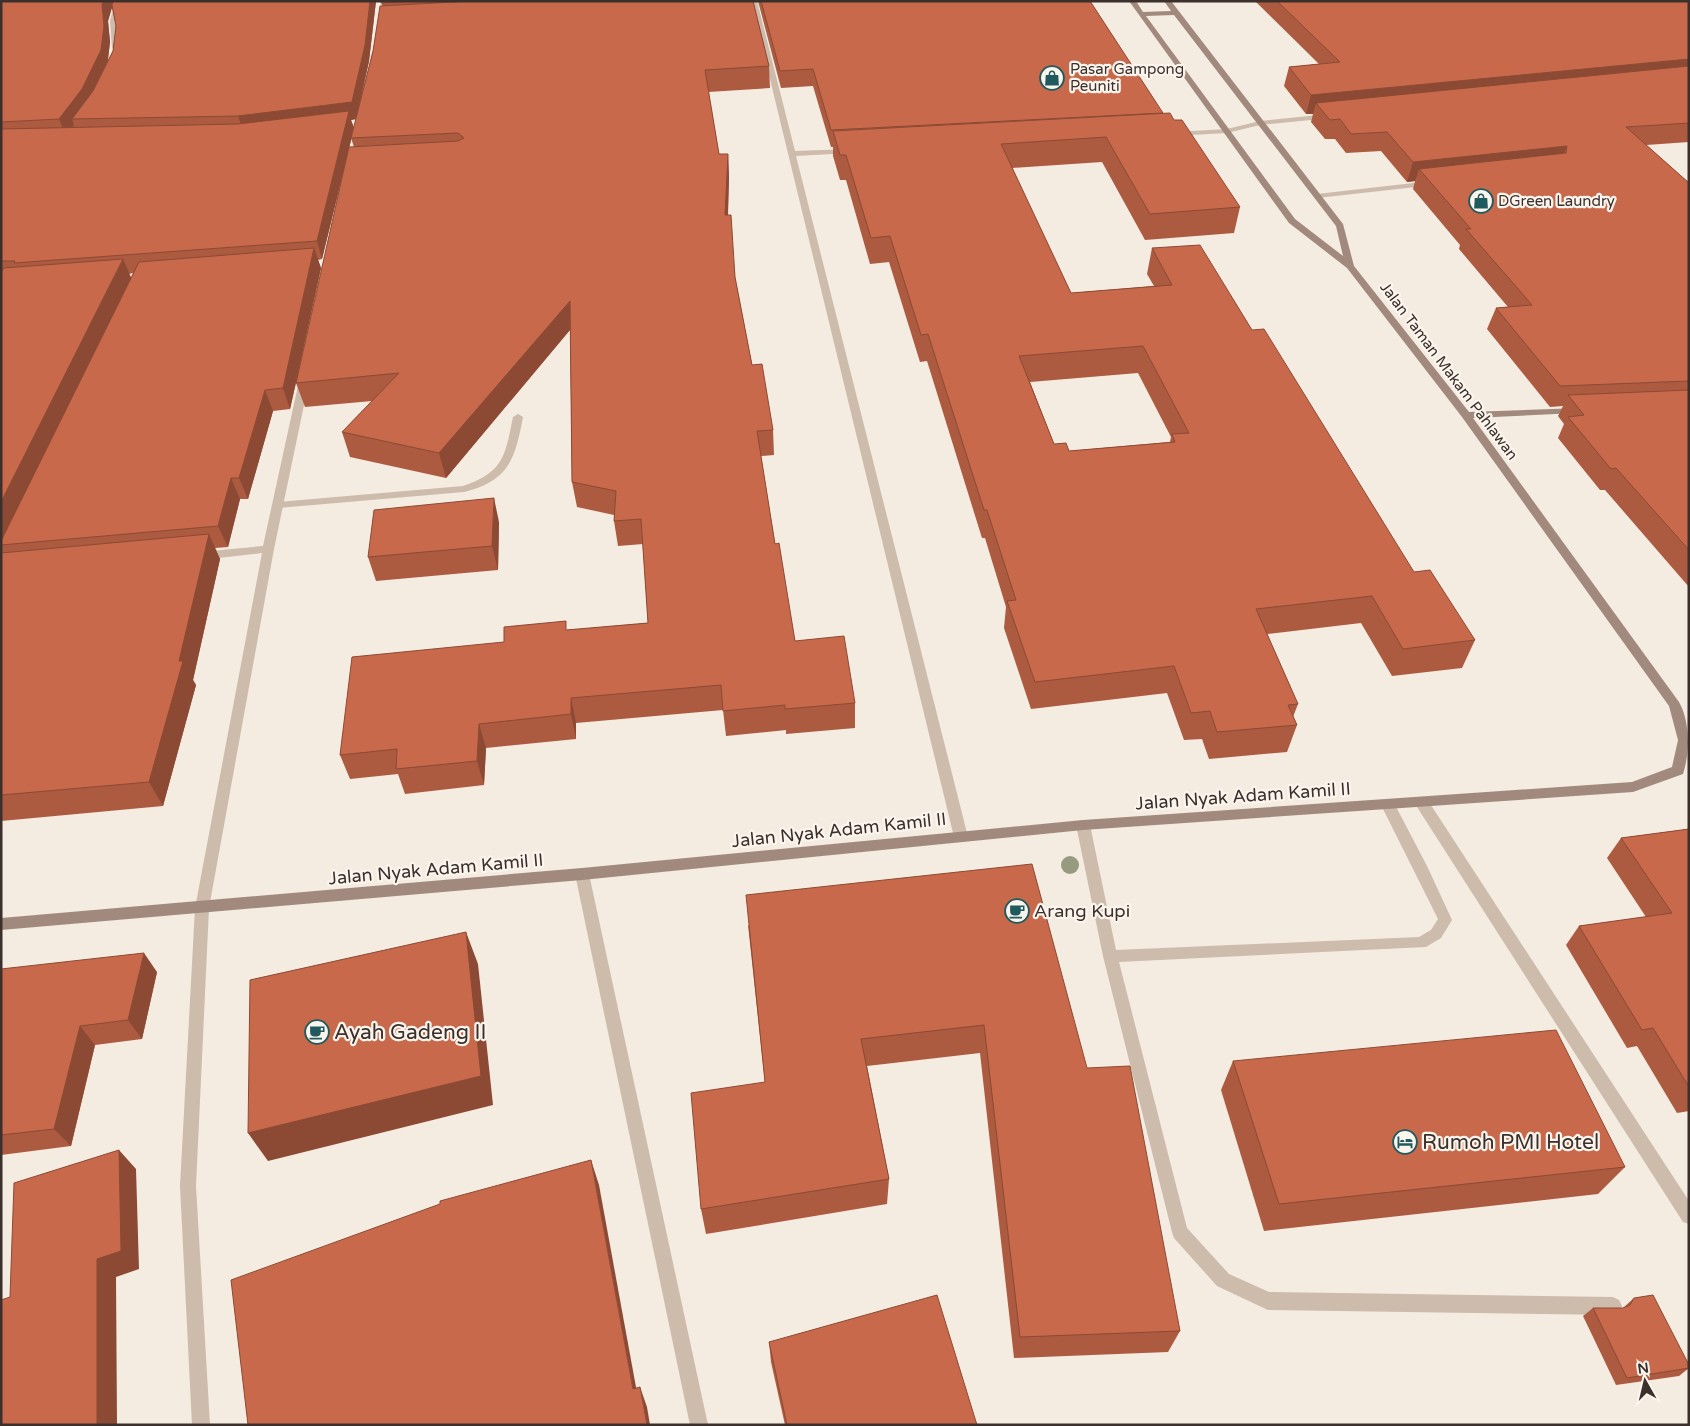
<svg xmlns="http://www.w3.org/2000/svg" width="1690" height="1426" viewBox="0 0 1690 1426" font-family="'Varela Round',sans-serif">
<rect width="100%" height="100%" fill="#f4ebe1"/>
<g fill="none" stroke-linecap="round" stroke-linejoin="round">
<g fill="#cdbbac" fill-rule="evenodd">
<path d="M518 414 523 417C515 459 509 481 464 492L278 508 273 505 278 502 463 486C504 472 505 456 513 417Z"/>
<path d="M1388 800 1393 801 1427 866 1452 920 1441 938 1426 947 1119 962 1187 1228 1229 1274 1269 1292 1613 1297 1619 1300 1622 1306 1619 1312 1613 1315 1268 1310 1217 1286 1174 1238 1172 1232 1103 956 1076 825 1078 821 1083 820 1088 821 1090 825 1116 950 1419 937 1431 930 1438 919 1381 805 1383 801Z"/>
</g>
<g fill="#cdbbac" fill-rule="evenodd">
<path d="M115 1H121L116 21 120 48 116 50 112 48 110 21Z"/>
<path d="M751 1H757L795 151 850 149 854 151 850 153 796 156 968 837 966 841 961 842 956 841 954 837Z"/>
<path d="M1328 114H1331V118L1260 125 1227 133 1174 136 1170 134 1174 132 1227 129 1260 121Z"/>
<path d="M1431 181H1434V185L1317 198 1313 196 1317 194Z"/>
<path d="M304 378 309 381 274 549 209 908 196 1186 210 1425H192L180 1186 195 908 262 553 200 560 194 556 200 552 263 546 299 381Z"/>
<path d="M1422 798 1427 799 1689 1201V1224L1683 1222 1417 807 1415 803 1417 799Z"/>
<path d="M582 868 587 870 589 874 708 1425H690L575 874 577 870Z"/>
</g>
<path fill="#a18a7d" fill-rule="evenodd" d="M1129 1H1136L1143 12 1171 11 1164 1H1171L1343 224 1354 266 1469 412 1580 408V412L1576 413 1473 418 1679 702C1690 721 1690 753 1683 774L1633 792 1083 830 582 880 1 930V918L582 868 1083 820 1632 782 1672 767 1678 740 1669 706 1462 417 1347 268 1289 223ZM1174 15 1336 226 1343 256 1295 219 1146 16Z"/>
</g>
<circle fill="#969b7f" cx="1070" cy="865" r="9"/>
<g fill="#ac5a40" fill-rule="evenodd">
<path d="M1 1H376L369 61 359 108 373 51 382 6 381 1H753L769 66 770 88 708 92 719 154H728L729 177 728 215 735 277 752 365 773 430 774 455 761 456 775 544 795 641 855 703V728L786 734V730L726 736 723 710 576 723V739L486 748 484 785 405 794 398 774 350 779 340 755 504 642 568 630 648 623 643 544 618 546 614 521V515L577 507 572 482 570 330 446 478 350 457 342 432 372 401 305 407 296 383 290 409 273 411 248 499H240L228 547 215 548 220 559 193 680 196 685 163 806 1 821ZM112 7 116 26 113 51 108 60 110 42 108 21ZM356 119 351 138 354 147 297 378 321 268 318 260 322 259 354 128 351 120ZM133 273 131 278 129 274Z"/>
<path d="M758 1H1090L1163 114 1174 120 1240 207 1234 233 1145 240 1102 162 1012 168 1071 293 1154 286 1147 274 1152 248 1252 330 1414 572 1475 640 1462 668 1392 676 1361 623 1267 634 1298 704 1293 717 1297 725 1287 752 1209 759 1202 739 1184 740 1167 693 1031 709 1004 628 1006 607 985 538H982L927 361 920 362 889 262 870 264 846 180H840L833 156V147H831L813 86 781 88ZM1138 373 1171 437 1170 442 1069 451 1054 444 1030 382Z"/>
<path d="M1255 1H1689V142L1646 145 1689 183V587L1605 490H1600L1558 438 1564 424 1558 416 1563 406 1550 407 1487 329 1496 308 1508 307 1459 249 1460 245 1413 189 1415 181 1407 182 1381 151 1346 153 1335 139H1325L1311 122 1313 114H1306L1284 86 1289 67 1319 64Z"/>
<path d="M499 522 498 570 376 581 368 557Z"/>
<path d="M1689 829V1111L1677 1113 1637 1046 1627 1048 1566 945 1579 926 1646 917 1607 858 1621 838Z"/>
<path d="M748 925 1087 1068 1180 1331 1168 1352 1014 1358 980 1053 867 1066 889 1179 887 1204 706 1234 701 1209 765 1082Z"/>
<path d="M1 969 157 972 142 1039 95 1045 71 1146 1 1155Z"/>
<path d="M1233 1061 1625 1167 1598 1194 1264 1231 1221 1090Z"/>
<path d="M1634 1298 1689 1365V1368L1679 1376 1616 1385 1583 1316 1593 1308H1623Z"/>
<path d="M769 1342 977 1425H785L771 1362Z"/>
</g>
<g fill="#8c4a34">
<path d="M103 1H114L108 21 110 42 107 66 88 106 72 119 74 125 66 136 59 119Z"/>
<path d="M370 1H376L369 61 356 119 351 120 354 128 322 259 317 241 244 133 238 116Z"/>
<path d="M1689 59V77L1316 103 1313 114H1306L1311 95Z"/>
<path d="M1567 146 1559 166 1419 169 1415 181 1407 182 1413 162Z"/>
<path d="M728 154 729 177 727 239 725 215Z"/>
<path d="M314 248 321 268 290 409 283 388Z"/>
<path d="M123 259 133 282 1 545V502Z"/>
<path d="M570 301 574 325 446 478 439 453Z"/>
<path d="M265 390 273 411 248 499 239 478Z"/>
<path d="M231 478 240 499 228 547 218 526Z"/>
<path d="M494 498 499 522 498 570 492 546Z"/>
<path d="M209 534 220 559 193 680 196 685 163 806 149 782 179 661Z"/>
<path d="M571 698 576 723V739L571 714Z"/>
<path d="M479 724 486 748 484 785 477 761Z"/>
<path d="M466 932 478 964 493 1105 268 1161 248 1133Z"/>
<path d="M144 953 157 972 142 1039 128 1020Z"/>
<path d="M80 1026 95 1045 71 1146 54 1129Z"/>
<path d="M119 1150 136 1169 139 1269 116 1277 117 1425H97V1259Z"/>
<path d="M591 1160 599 1185 640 1409 633 1389Z"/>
<path d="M640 1387 647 1407 650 1425H647Z"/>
</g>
<g fill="#c8694b" stroke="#8c4a34" fill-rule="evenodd">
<path d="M1 1H103L102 5 104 26 101 50 82 89 59 119 1 122Z"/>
<path d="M113 1H370L365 45 352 102 238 116 72 119 93 91 113 51 116 26 112 5Z"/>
<path d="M381 1H415L381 3Z"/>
<path d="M472 1H753L769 66 705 70 719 154H728L725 215H731L735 277 752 365 762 364 773 430 757 431 775 544 779 543 795 641 844 636 855 703 785 709V705L723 711 721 685 571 698V714L479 724 477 761 396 769 397 749 340 755 352 657 504 642V627L566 621V630L648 623 641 519 614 521 616 491 572 482 570 301 439 453 342 432 399 373 296 383 349 147 458 141 464 138 458 133 351 138 373 51 380 6Z"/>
<path d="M761 1H1090L1163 113 831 130 813 69 780 71Z"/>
<path d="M1277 1H1689V59L1311 95 1289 67 1340 62Z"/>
<path d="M1689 66V123L1626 127 1689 183V381L1560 386 1496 308 1532 305 1466 229H1471L1419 169 1566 153 1567 146 1413 162 1387 132 1351 134 1340 119 1330 120 1316 103Z"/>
<path d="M349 111 317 241 14 263 15 261H1V129L238 124Z"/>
<path d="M1170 113 1174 120H1182L1240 207 1150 214 1106 137 1001 144 1071 293 1172 285 1152 248 1200 245 1252 330 1264 329 1414 572 1430 570 1475 640 1403 649 1372 596 1256 609 1298 704 1288 705 1297 725 1217 732 1210 711 1191 713 1174 666 1035 682 1007 601 1016 600 987 510H984L928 334 921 335 890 236 871 238 846 155H840L833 131ZM1143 346 1189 433 1172 434 1175 442 1069 451 1066 443 1054 444 1019 356Z"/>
<path d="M314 248 283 388 265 390 239 478H231L218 526 1 545V541L139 262Z"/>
<path d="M123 259 1 502V272L4 268Z"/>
<path d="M1689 390V550L1616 468 1611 469 1568 417 1584 415 1568 395Z"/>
<path d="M494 498 492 546 368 557 374 510Z"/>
<path d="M209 534 179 661H183L149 782 1 795V553Z"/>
<path d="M1689 829V1087L1653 1028 1642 1030 1579 926 1672 913 1621 838Z"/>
<path d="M1032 864 1087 1068 1130 1066 1180 1331 1020 1337 984 1025 861 1039 889 1179 701 1209 691 1093 765 1082 746 895Z"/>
<path d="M466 932 481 1076 248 1133 250 980Z"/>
<path d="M144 953 128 1020 80 1026 54 1129 1 1135V969Z"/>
<path d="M1556 1030 1625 1167 1279 1204 1233 1061Z"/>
<path d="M119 1150 121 1251 97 1259V1425H1V1300L10 1297 14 1183Z"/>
<path d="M591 1160 633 1389 640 1387 647 1425H248L231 1280 440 1204V1201Z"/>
<path d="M937 1295 977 1425H787L769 1342Z"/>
<path d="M1653 1295 1689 1365V1368L1627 1378 1593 1308H1623L1630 1305 1634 1298Z"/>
</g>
<defs>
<g id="shop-ring" transform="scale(1.25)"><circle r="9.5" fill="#fbf5ee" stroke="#1f5a5e" stroke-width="1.5"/><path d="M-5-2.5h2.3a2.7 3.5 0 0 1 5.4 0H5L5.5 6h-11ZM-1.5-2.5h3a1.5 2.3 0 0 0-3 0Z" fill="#1f5a5e"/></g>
<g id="cafe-ring" transform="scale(1.25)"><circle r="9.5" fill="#fbf5ee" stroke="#1f5a5e" stroke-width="1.5"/><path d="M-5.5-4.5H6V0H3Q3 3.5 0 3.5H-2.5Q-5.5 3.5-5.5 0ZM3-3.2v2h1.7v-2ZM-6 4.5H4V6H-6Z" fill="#1f5a5e"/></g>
<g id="hotel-ring" transform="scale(1.25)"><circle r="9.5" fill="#fbf5ee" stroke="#1f5a5e" stroke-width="1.5"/><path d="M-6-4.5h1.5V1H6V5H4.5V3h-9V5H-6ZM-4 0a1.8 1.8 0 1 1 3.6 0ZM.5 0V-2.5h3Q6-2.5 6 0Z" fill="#1f5a5e"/></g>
</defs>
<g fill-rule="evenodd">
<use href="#shop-ring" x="1052" y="78"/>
<use href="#shop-ring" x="1481" y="201"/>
<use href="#cafe-ring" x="1017" y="911"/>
<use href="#cafe-ring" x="317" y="1032"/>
<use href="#hotel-ring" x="1405" y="1142"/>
</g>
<g text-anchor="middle" stroke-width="4.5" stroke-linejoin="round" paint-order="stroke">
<g font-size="15" fill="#3b302b" stroke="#fbf5ee" text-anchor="start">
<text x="1070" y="74">Pasar Gampong<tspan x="1070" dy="17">Peuniti</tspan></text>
<text x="1498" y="206">DGreen Laundry</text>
</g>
<g font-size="15" fill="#3b302b" stroke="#fbf5ee">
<text transform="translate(1449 371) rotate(53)" y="5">Jalan Taman Makam Pahlawan</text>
</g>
<g font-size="18" fill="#3b302b" stroke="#fbf5ee">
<text transform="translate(1243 796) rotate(-4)" y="6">Jalan Nyak Adam Kamil II</text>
<text transform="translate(839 830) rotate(-6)" y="6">Jalan Nyak Adam Kamil II</text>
<text transform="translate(436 869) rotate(-5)" y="6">Jalan Nyak Adam Kamil II</text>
</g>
<g font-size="18" fill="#3b302b" stroke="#fbf5ee" text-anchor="start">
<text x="1034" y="917">Arang Kupi</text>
</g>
<g font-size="21" fill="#3b302b" stroke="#fbf5ee" text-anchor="start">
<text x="334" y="1039">Ayah Gadeng II</text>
<text x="1422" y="1149">Rumoh PMI Hotel</text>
</g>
</g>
<rect width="1690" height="1426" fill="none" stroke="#3b302b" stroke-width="5"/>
<g transform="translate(1645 1381) rotate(352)" stroke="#fbf5ee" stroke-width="4" paint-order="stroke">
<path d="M0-4L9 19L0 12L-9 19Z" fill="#3b302b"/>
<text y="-8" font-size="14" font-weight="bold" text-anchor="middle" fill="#3b302b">N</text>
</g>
</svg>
